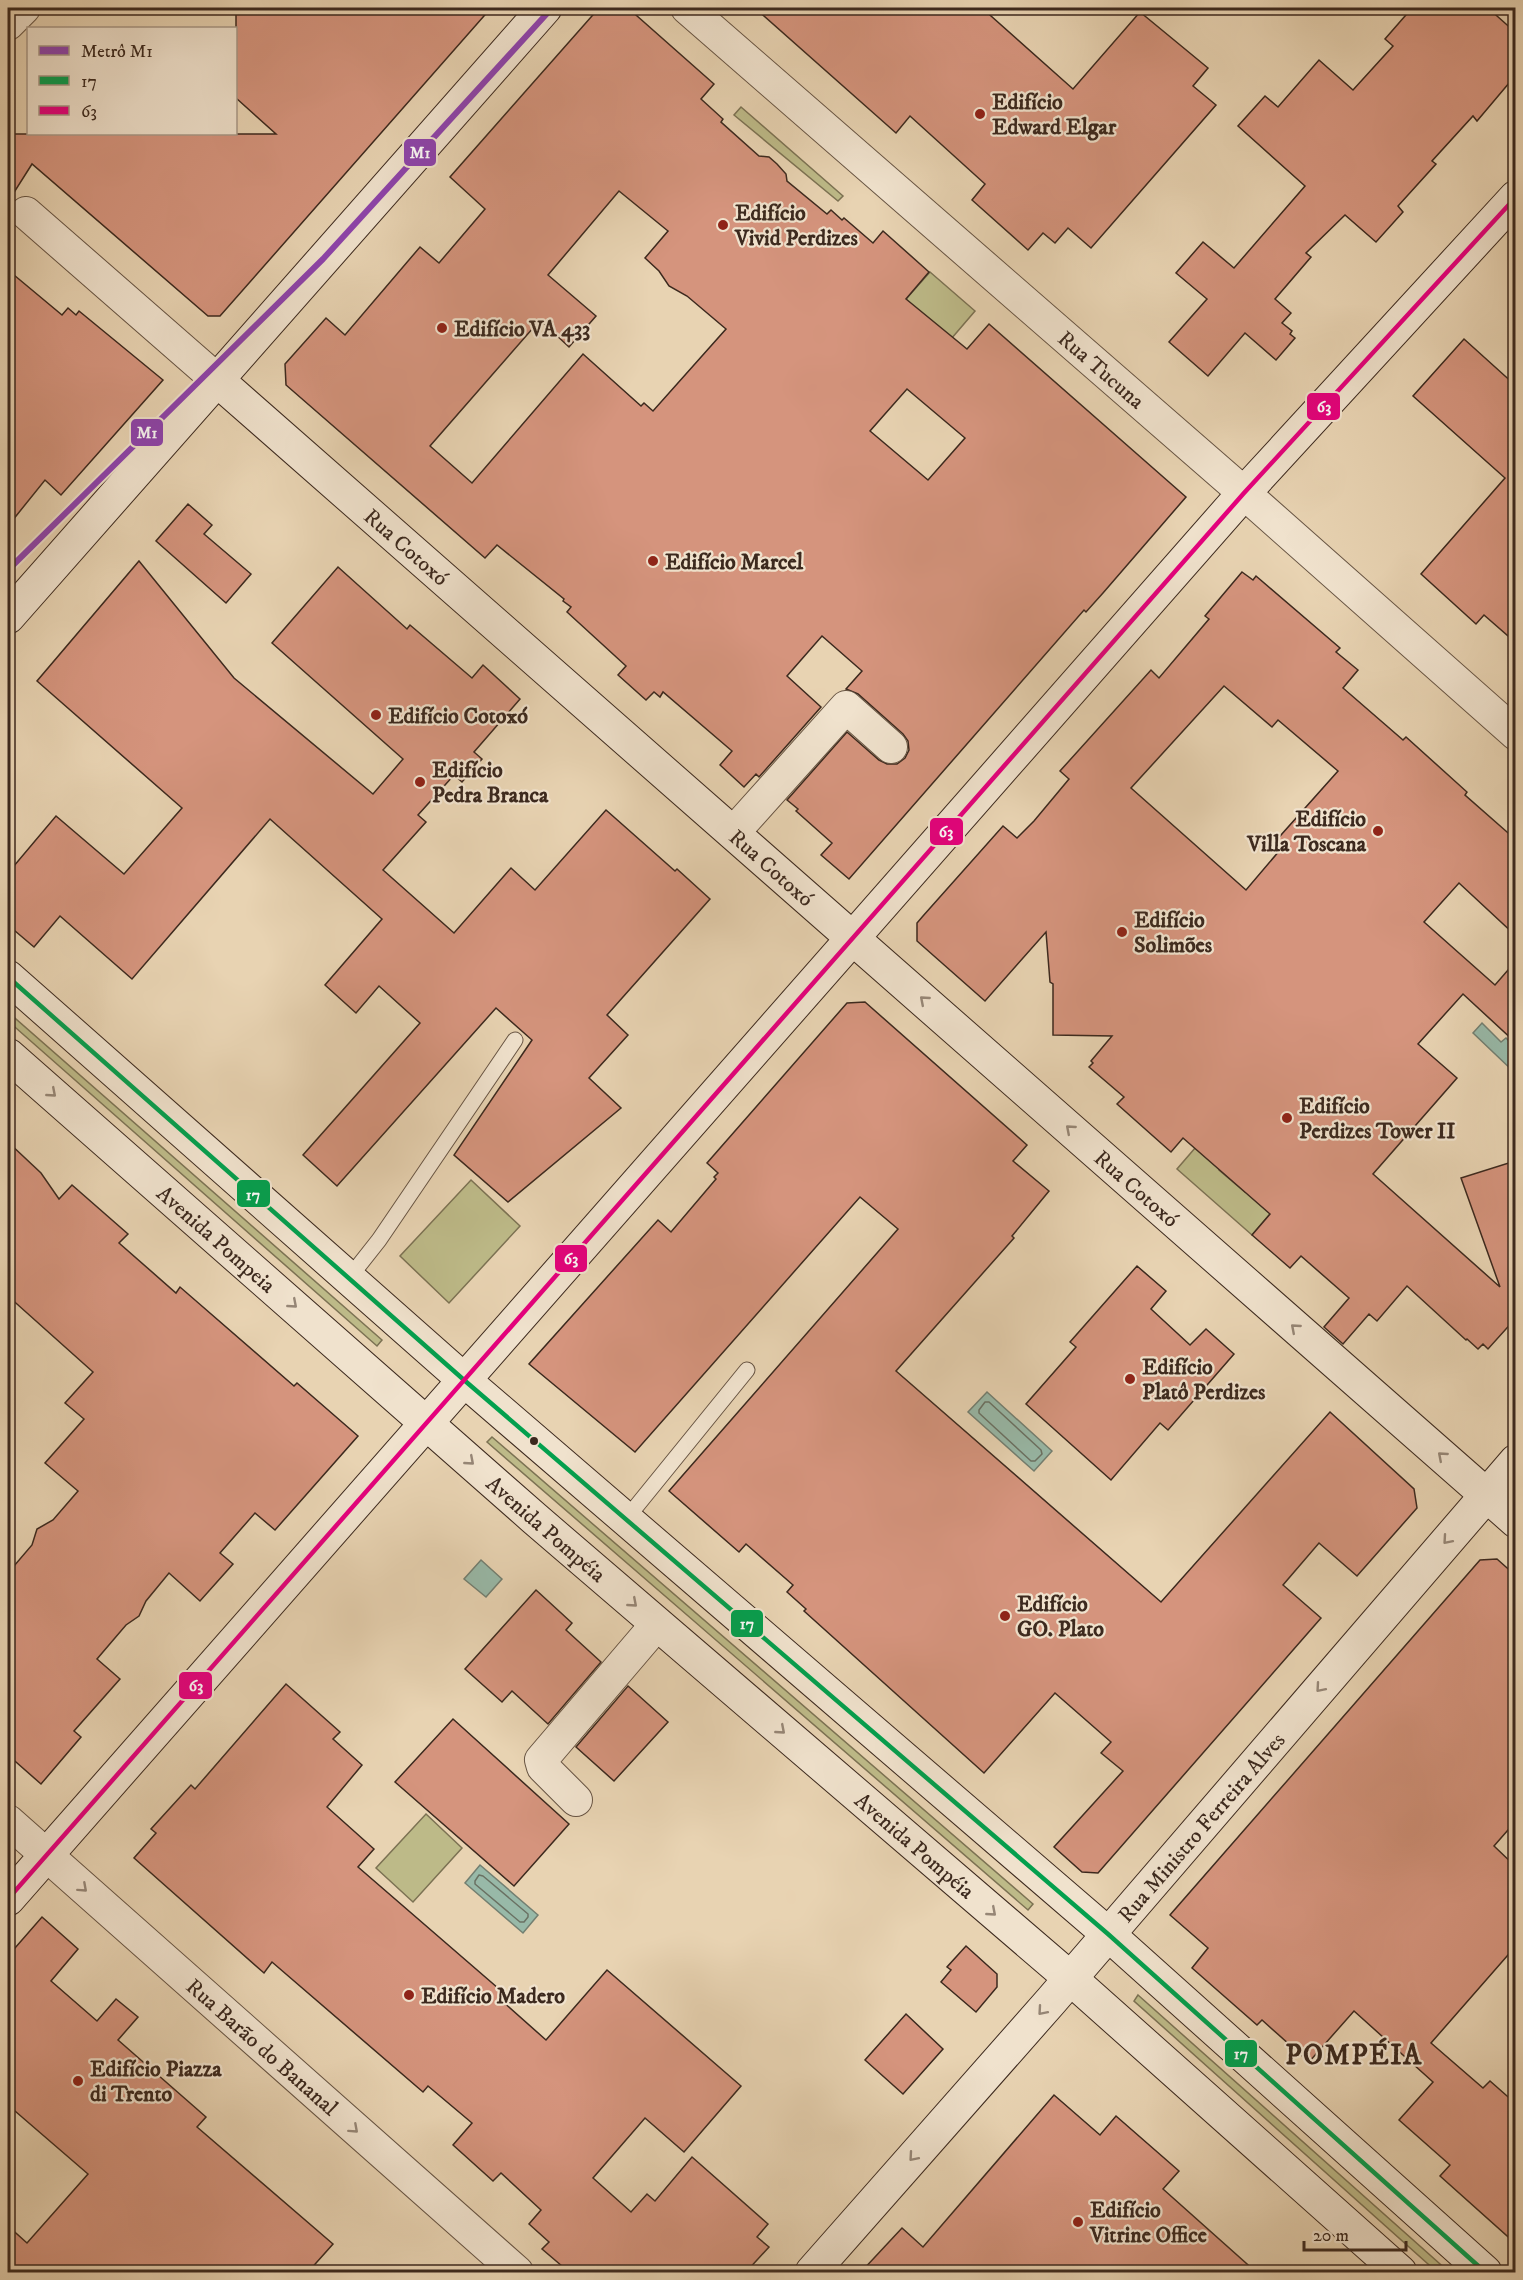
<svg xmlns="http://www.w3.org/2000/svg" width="1523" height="2280" viewBox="0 0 1523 2280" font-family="'IM FELL DW Pica',serif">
<rect width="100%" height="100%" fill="#e8d3b2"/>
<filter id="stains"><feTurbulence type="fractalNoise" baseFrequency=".00333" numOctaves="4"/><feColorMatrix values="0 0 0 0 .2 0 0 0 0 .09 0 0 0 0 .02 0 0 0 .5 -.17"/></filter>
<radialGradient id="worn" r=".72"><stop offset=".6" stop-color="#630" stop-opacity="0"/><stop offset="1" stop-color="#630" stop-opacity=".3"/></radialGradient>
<g fill="#bdba88" stroke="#7c7253" stroke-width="1.5">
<path d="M741 107 843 196 838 201 734 115Z"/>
<path d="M930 272 975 311 945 346 906 299Z"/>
<path d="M8 1012 382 1340 377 1346 8 1021Z"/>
<path d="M1208 1133 1219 1170 1245 1192 1283 1199 1252 1235 1177 1169Z"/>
<path d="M471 1180 520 1226 449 1303 400 1256Z"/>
<path d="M492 1437 1033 1904 1028 1910 487 1442Z"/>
<path d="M426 1814 462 1848 413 1902 376 1868Z"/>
<path d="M1138 1995 1449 2272H1437L1134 2001Z"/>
</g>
<g fill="#98b9a8" stroke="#737f71" stroke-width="1.5">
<path d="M1482 1023 1501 1042 1506 1038 1515 1047V1073L1473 1033Z"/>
<path d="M987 1392 1052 1451 1034 1471 968 1412Z"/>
<path d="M481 1560 502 1579 486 1597 464 1579Z"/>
<path d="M480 1865 538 1915 523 1933 465 1883Z"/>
</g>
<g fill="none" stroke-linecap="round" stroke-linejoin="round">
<g stroke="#6a7163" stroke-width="1.5">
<path d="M985 1402H989L1041 1450 1042 1454 1035 1461H1031L979 1413V1410Z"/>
<path d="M479 1875 483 1876 528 1914V1917L524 1922H520L475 1884V1881Z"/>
</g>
</g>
<g fill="#d5947d" stroke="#3c291e" stroke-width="1.5" fill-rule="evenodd">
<path d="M236 8H491L220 316H208L32 164 8 202V134H276L236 98Z"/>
<path d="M599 8H628L714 84 701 99 723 119 721 122 759 156 769 157 777 164 786 174 787 181 827 214 831 210 842 220 844 218 873 243 883 231 929 272 906 299 967 349 989 324 1186 497 1103 593 1086 612 1084 610 849 879 821 855 832 843 796 811 798 809 787 800 847 732 879 760 887 764H897L905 758 909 750 908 741 903 734 858 694 846 689 862 671 822 636 787 676 821 707 759 777 756 774 744 787 720 765 732 751 663 692 660 697 654 692 646 700 618 675 626 666 567 612 571 607 563 601 564 599 497 545 485 558 286 385 285 364 326 318 345 335 420 247 439 263 485 209 450 177ZM619 191 668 231 645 258 659 271 669 286 687 296 726 329 653 411 644 403 641 406 583 354 472 483 430 446 540 320 569 347 596 316 548 275ZM907 389 965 438 928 480 870 431Z"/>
<path d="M755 8H982L1073 89 1140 12 1208 68 1193 86 1216 105 1091 248 1068 228 1055 243 1043 233 1028 250 972 200 985 184 910 116 896 133Z"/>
<path d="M1412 8H1488L1515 32V76L1477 121 1473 116 1432 161 1436 164 1398 206 1403 212 1376 242 1345 215 1306 253 1311 257 1275 299 1291 313 1282 323 1292 331 1290 334 1295 338 1276 360 1245 333 1208 376 1169 342 1207 299 1176 273 1203 242 1234 268 1305 186 1238 126 1265 96 1278 107 1319 60 1353 90 1393 46 1385 39Z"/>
<path d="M8 270 62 315 68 308 76 315 79 311 163 380 61 495 45 480 8 526Z"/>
<path d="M1464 339 1515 385V642L1484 615 1476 624 1421 574 1505 478 1413 396Z"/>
<path d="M188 504 212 525 204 534 251 574 226 603 156 541Z"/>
<path d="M139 561 234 678 373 794 403 759 272 643 338 567 407 629 410 625 472 678 483 665 520 699 474 752 482 759 462 782 454 775 418 815 426 822 383 870 454 933 511 868 535 890 606 810 675 871 677 869 710 899 607 1015 628 1035 589 1078 621 1108 508 1202 454 1155 532 1040 496 1008 337 1186 303 1155 420 1023 379 986 356 1013 325 985 382 919 270 819 132 979 60 916 34 947 8 925V873L56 816 124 874 182 808 37 681Z"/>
<path d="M1242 572 1253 580 1256 576 1340 648 1336 652 1358 670 1343 688 1403 740 1406 737 1467 792 1465 795 1515 839V935L1459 883 1424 922 1495 985 1515 962V1042L1463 994 1418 1044 1457 1078 1373 1174 1500 1287 1461 1178 1515 1161V1319L1488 1349 1483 1344 1478 1349 1467 1339 1466 1340 1407 1286 1377 1321 1369 1314 1343 1344 1324 1327 1349 1298 1301 1256 1290 1268 1252 1235 1270 1214 1183 1138 1171 1152 1117 1104 1124 1097 1089 1067 1093 1063 1091 1061 1112 1036 1053 1035V984L1050 982 1046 932 985 1001 917 941V923L923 916 1003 826 1017 838 1034 821 1069 779 1060 771 1151 670 1159 678 1209 619 1205 616ZM1224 686 1272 727 1278 720 1338 771 1273 844 1280 850 1246 890 1131 788Z"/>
<path d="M865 1002 1027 1145 1013 1161 1049 1191 1012 1236 1014 1238 896 1371 1161 1602 1330 1412 1414 1489 1417 1508 1357 1576 1319 1543 1283 1585 1321 1618 1098 1873 1082 1872 1054 1847 1123 1771 1101 1753 1111 1742 1055 1693 984 1773 804 1611 806 1609 787 1592 793 1585 746 1544 739 1552 669 1491 898 1229 860 1197 635 1452 529 1364 658 1220 671 1232 716 1179 714 1177 718 1173 707 1163 847 1003Z"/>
<path d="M8 1142 41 1173 59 1199 72 1185 128 1234 119 1243 176 1293 180 1287 294 1386 297 1383 358 1436 275 1530 255 1513 220 1553 233 1564 200 1601 169 1573 146 1601 139 1616 126 1625 97 1659 120 1679 74 1731 81 1737 41 1784 8 1755V1573L32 1545 37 1529 53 1520 78 1491 45 1463 84 1419 65 1403 93 1372 8 1296Z"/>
<path d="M1137 1266 1166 1291 1151 1309 1190 1345 1206 1329 1234 1354 1168 1430 1160 1423 1111 1480 1026 1404 1076 1347 1070 1342Z"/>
<path d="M1497 1559 1515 1575V1822L1494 1846 1515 1866V1947L1431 2043 1483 2088 1490 2081 1515 2103V2243L1440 2176 1450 2165 1399 2120 1433 2082 1354 2011 1309 2062 1262 2020 1257 2025 1192 1968 1208 1948 1170 1915 1480 1560Z"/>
<path d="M536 1590 572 1623 566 1630 601 1662 548 1724 512 1691 502 1702 465 1669Z"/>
<path d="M286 1684 340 1732 333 1739 362 1765 327 1807 374 1849 358 1867 506 1995 501 2000 546 2040 607 1970 741 2086 684 2152 645 2118 593 2178 631 2212 647 2194 655 2201 692 2157 768 2224 757 2237 769 2247 746 2272H569L542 2249 549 2242 529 2224 541 2210 501 2173 493 2181 453 2145 472 2123 428 2086 423 2092 272 1962 264 1973 134 1858 156 1833 151 1829 191 1785 195 1789Z"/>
<path d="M628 1686 668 1722 614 1781 576 1747Z"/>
<path d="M453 1719 569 1824 514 1886 395 1782Z"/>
<path d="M42 1917 78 1949 51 1981 97 2021 116 1999 138 2017 118 2040 206 2117 197 2127 333 2244 308 2272H8V2226L27 2243 88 2174 8 2105V1956Z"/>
<path d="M966 1946 997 1974V1987L976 2012 941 1982 951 1970 947 1967Z"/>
<path d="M906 2014 943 2049 903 2094 865 2060Z"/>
<path d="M1054 2095 1100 2135 1116 2116 1179 2171 1163 2189 1256 2272H861L902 2228 923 2247Z"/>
</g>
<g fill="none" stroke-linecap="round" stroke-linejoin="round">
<g stroke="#675443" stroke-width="17">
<g id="lane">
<path d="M349 1278 379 1240 515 1040"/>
<path d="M626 1519 747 1370"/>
</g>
</g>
<g stroke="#675443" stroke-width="34">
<g id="street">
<path id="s1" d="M687 8 1244 493 1516 734"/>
<path d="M8 24 24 8"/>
<path d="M26 213 216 379"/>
<path d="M733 833 846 707 891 747"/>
<path d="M576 1800 543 1767 541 1760 657 1624"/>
<path id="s2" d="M8 1821 517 2272"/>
</g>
</g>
<g stroke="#3c291e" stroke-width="35">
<g id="secondary">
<path id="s3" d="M216 379 1516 1521"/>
<path d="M8 617 545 8"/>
<path d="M8 977 464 1380 1108 1934 1485 2272"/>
<path id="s4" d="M8 1055 534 1518 1070 1978 1400 2272"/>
<path d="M8 1899 1244 493 1516 197"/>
<path id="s5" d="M812 2272 1051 2001 1516 1461"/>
</g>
</g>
<use href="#lane" stroke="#f0e2cd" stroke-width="15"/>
<use href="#street" stroke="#f0e2cd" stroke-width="32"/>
<use href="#secondary" stroke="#f0e2cd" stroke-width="33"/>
<g stroke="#f0e2cd" stroke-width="9">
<path id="bus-1" d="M8 977 464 1380 1108 1934 1485 2272"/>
</g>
<g stroke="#f0e2cd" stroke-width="9">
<path id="bus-2" d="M8 1899 1244 493 1516 197"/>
</g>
<use href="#bus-1" stroke="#03a04e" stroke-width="4.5"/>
<use href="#bus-2" stroke="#e5007d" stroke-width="4.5"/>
<g stroke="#f0e2cd" stroke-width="10">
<path id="metro-1" d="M8 570 323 259 552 8"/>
</g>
<use href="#metro-1" stroke="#8e44ad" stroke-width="6"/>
</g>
<defs><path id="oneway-chevron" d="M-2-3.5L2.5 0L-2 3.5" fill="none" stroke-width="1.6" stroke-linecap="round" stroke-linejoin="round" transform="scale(1.5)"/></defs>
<g stroke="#968676">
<use href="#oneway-chevron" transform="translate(924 1000) rotate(-139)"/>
<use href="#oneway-chevron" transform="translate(52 1093) rotate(41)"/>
<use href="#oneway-chevron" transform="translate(1070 1129) rotate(-139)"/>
<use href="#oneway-chevron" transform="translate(293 1304) rotate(41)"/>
<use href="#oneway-chevron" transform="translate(1295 1328) rotate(-139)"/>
<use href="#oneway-chevron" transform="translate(1442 1456) rotate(-139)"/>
<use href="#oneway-chevron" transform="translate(470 1461) rotate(41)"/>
<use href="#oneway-chevron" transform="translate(1447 1540) rotate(131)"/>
<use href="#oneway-chevron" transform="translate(633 1603) rotate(41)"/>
<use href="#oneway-chevron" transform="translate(1320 1688) rotate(131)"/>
<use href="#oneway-chevron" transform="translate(781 1730) rotate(41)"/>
<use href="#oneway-chevron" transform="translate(83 1888) rotate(42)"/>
<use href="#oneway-chevron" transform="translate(992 1912) rotate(41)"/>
<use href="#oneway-chevron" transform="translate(1042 2011) rotate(131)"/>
<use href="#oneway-chevron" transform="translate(354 2129) rotate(42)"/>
<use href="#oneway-chevron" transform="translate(913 2157) rotate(131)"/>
</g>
<g fill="#8f2418" stroke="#f0e2cd" stroke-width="2">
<circle cx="980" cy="114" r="6"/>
<circle cx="723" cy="225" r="6"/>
<circle cx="442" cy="328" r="6"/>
<circle cx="653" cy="561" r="6"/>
<circle cx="376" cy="715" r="6"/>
<circle cx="420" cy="782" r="6"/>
<circle cx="1378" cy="831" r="6"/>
<circle cx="1122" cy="932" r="6"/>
<circle cx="1287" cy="1118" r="6"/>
<circle cx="1130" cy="1379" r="6"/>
<circle cx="1005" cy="1616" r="6"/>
<circle cx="409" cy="1995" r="6"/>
<circle cx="78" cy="2081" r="6"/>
<circle cx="1078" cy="2222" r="6"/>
</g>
<circle fill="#3c291e" stroke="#f0e2cd" stroke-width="2" cx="534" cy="1441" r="5"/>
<g text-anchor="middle" stroke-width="4.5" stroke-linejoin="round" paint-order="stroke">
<g font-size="22" font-weight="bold" fill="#3c291e" stroke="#f0e2cd" text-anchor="start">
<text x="992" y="109">Edifício<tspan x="992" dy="25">Edward Elgar</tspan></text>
<text x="735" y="220">Edifício<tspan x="735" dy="25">Vivid Perdizes</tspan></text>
<text x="454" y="336">Edifício VA 433</text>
<text x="665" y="569">Edifício Marcel</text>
<text x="388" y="723">Edifício Cotoxó</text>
<text x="432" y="777">Edifício<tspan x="432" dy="25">Pedra Branca</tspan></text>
<text x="1366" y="826" text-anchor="end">Edifício<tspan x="1366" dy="25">Villa Toscana</tspan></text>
<text x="1134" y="927">Edifício<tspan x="1134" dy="25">Solimões</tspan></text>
<text x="1299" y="1113">Edifício<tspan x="1299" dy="25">Perdizes Tower II</tspan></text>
<text x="1142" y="1374">Edifício<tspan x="1142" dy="25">Platô Perdizes</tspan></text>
<text x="1017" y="1611">Edifício<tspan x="1017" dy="25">GO. Plato</tspan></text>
<text x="421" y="2003">Edifício Madero</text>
<text x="90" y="2076">Edifício Piazza<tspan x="90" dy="25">di Trento</tspan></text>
<text x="1090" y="2217">Edifício<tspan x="1090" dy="25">Vitrine Office</tspan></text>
</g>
<g font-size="22" fill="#3c291e" stroke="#f0e2cd">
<text dy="8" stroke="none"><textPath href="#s1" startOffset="550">Rua Tucuna</textPath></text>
<text dy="8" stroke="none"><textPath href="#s3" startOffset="254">Rua Cotoxó</textPath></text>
<text dy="8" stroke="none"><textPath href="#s3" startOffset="740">Rua Cotoxó</textPath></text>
<text dy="8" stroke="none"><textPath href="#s3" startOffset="1226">Rua Cotoxó</textPath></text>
<text dy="8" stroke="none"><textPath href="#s4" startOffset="278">Avenida Pompeia</textPath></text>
<text dy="8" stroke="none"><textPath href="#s4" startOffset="717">Avenida Pompéia</textPath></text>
<text dy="8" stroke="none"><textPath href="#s5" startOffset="591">Rua Ministro Ferreira Alves</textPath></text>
<text dy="8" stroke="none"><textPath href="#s4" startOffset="1203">Avenida Pompéia</textPath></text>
<text dy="8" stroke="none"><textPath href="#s2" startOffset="340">Rua Barão do Bananal</textPath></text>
</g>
<g font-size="28" font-weight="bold" letter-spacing="1.5" fill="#3c291e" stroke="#f0e2cd">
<text x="1354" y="2064">POMPÉIA</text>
</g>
</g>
<g stroke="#f0e2cd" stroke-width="2">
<rect x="403" y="138" width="34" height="29" rx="6" fill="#8e44ad"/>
<rect x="1306" y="392" width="35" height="29" rx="6" fill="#e5007d"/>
<rect x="130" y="418" width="34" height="29" rx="6" fill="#8e44ad"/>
<rect x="929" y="817" width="35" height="29" rx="6" fill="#e5007d"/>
<rect x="236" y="1179" width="35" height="29" rx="6" fill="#03a04e"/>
<rect x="554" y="1244" width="34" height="29" rx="6" fill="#e5007d"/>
<rect x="730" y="1609" width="34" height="29" rx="6" fill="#03a04e"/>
<rect x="178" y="1671" width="35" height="29" rx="6" fill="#e5007d"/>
<rect x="1224" y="2039" width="34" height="29" rx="6" fill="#03a04e"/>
</g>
<g font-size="16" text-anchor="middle" font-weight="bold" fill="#fff">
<text x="420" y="158">M1</text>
<text x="1324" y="412">63</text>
<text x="147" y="438">M1</text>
<text x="946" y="837">63</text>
<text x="253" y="1200">17</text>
<text x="571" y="1264">63</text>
<text x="747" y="1629">17</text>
<text x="196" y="1691">63</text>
<text x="1241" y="2059">17</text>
</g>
<rect width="1523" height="2280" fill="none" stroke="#e8d3b2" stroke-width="30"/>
<rect x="9" y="9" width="1505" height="2262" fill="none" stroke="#3c291e" stroke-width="3"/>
<rect x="15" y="15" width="1493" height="2250" fill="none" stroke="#3c291e" stroke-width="1.5"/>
<rect x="27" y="27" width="210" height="108" fill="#f0e2cd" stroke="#a89887" stroke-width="1.5"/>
<rect x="39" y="46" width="30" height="9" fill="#8e44ad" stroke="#a89887" stroke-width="1.5"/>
<text x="81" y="57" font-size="18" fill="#3c291e">Metrô M1</text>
<rect x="39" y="76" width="30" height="9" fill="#03a04e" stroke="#a89887" stroke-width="1.5"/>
<text x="81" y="87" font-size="18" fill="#3c291e">17</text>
<rect x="39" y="106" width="30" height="9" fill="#e5007d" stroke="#a89887" stroke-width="1.5"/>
<text x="81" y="117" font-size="18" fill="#3c291e">63</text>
<path d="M1304 2241v9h102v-9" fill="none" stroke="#3c291e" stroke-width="3"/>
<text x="1313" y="2241" font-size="18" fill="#3c291e" stroke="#f0e2cd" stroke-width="4.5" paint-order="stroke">20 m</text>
<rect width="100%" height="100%" filter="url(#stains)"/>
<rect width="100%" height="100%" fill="url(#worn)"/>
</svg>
